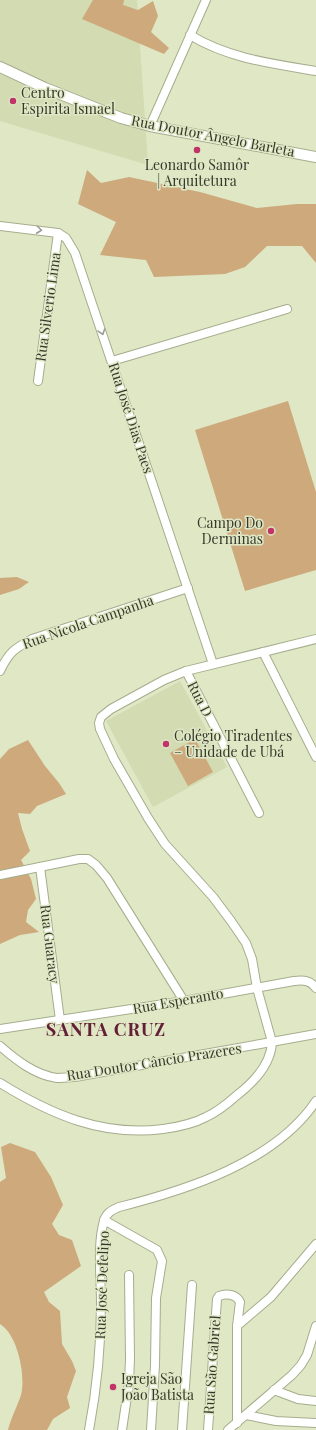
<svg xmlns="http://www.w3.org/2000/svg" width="316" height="1430" viewBox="0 0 316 1430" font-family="'Playfair Display',serif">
<rect width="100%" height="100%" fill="#dfe7c5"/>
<g fill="#d2dbb2">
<path d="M0 0H137L148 165 0 121Z"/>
<path d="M180 681 227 767 153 807 106 721Z"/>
</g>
<g fill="#cea97c">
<path d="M93 0H124L123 5 138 10 153 1 158 16 151 32 169 48 164 54 82 19Z"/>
<path d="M87 170 101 183 129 177 200 192 257 208 297 204H316V263L302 246H267L245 267 225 274 154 277 146 260 100 255 116 222 78 204Z"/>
<path d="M288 401 316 492V570L245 591 195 430Z"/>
<path d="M17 577 29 582 19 589 0 595V578Z"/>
<path d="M195 739 213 772 188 786 170 753Z"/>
<path d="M28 740 45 766 59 783 66 794 37 806 30 814 18 813 22 829 30 851 21 860 31 879 36 899 28 910 26 922 39 932 20 935 0 944V759L9 749Z"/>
<path d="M10 1143 35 1152 51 1177 63 1205 52 1224 59 1235 72 1240 81 1266 44 1292 49 1302 60 1311 62 1344 72 1361 76 1371 67 1397 70 1408 53 1419 47 1430H8C11 1418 17 1407 21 1395 26 1376 18 1335 0 1324V1182L6 1178 1 1147Z"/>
</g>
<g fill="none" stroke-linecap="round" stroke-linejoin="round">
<g stroke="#a6ad8d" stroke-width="10">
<g id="minor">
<path d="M190 35C227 58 273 64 316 71"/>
<path d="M150 126 206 0"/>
<path d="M0 226 58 233 66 238 75 253 213 664"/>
<path d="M112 361 287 309"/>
<path d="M38 381 58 233"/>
<path d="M263 652 316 757"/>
<path d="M0 671C9 652 14 649 32 639L188 588"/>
<path d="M186 671 259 813"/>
<path d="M40 867 60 1020"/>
<path d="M0 875 79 859H88L96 865 107 878 184 1001"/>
<path d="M0 1029 184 1001 294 981C304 980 310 980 316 988"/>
<path d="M0 1046C16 1060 35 1075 57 1078 63 1078 69 1077 75 1077L316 1034"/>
<path d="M0 1083C50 1114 102 1137 163 1129 178 1127 193 1124 206 1117 217 1112 227 1104 236 1096 253 1083 271 1064 272 1042L257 988 252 959 246 943 231 921 213 897 165 844 148 818 114 759 100 729 99 723 101 717 111 709 164 680 186 671 316 639"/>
<path d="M104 1220 150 1246 157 1250 162 1261 156 1298 155 1365 151 1430"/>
<path d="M237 1326 271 1297 316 1244"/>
<path d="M274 1390 298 1399 316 1401"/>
<path d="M246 1415 276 1421 316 1423"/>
<path d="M89 1430C97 1388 101 1346 101 1303 101 1278 97 1244 104 1221 106 1213 112 1210 119 1207 187 1190 275 1162 316 1101"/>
<path d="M122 1430 129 1383 130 1359 129 1275"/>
<path d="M182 1430 192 1285"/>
<path d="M208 1430 217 1299 219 1296C226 1293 236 1294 240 1302L237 1326V1423"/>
<path d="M228 1430 292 1375 301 1365 307 1355 316 1326"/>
</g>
</g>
<g stroke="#a6ad8d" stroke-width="12">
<path id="tertiary" d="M0 67 45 88 121 118 150 126 316 157"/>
</g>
<use href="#minor" stroke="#fff" stroke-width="8"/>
<use href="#tertiary" stroke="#fff" stroke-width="10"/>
</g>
<defs><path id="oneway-chevron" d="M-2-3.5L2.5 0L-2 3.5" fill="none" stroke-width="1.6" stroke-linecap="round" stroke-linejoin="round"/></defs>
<g stroke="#9a9c94">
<use href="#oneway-chevron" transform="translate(39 230) rotate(7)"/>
<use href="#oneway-chevron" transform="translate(102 332) rotate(72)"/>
</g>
<g fill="#c13467" stroke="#dfe7c5" stroke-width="1.5">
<circle cx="13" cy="101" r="4"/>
<circle cx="197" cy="150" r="4"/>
<circle cx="271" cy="531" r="4"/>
<circle cx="166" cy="744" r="4"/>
<circle cx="113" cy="1387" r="4"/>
</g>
<g text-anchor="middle" stroke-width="3" stroke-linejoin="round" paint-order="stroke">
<g font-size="14" fill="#35382a" stroke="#dfe7c5" text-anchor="start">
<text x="21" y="98">Centro<tspan x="21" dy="16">Espirita Ismael</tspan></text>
<text x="197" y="170" text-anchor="middle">Leonardo Samôr<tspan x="197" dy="16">| Arquitetura</tspan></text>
<text x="263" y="528" text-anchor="end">Campo Do<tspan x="263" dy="16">Derminas</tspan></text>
<text x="174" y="741">Colégio Tiradentes<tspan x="174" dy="16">– Unidade de Ubá</tspan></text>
<text x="121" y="1384">Igreja São<tspan x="121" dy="16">João Batista</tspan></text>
</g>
<g font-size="14" fill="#35382a" stroke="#dfe7c5">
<text transform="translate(213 136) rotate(11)" y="5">Rua Doutor Ângelo Barleta</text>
<text transform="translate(48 307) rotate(-82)" y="5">Rua Silverio Lima</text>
<text transform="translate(131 418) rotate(72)" y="5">Rua José Dias Paes</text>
<text transform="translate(88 622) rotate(-19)" y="5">Rua Nicola Campanha</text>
<text transform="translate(200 699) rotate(63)" y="5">Rua D</text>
<text transform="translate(50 944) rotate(83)" y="5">Rua Guaracy</text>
<text transform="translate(178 1001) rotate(-10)" y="5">Rua Esperanto</text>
<text transform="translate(154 1062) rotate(-9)" y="5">Rua Doutor Câncio Prazeres</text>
<text transform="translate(102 1285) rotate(-88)" y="5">Rua José Defelipo</text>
<text transform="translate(212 1365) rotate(-86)" y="5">Rua São Gabriel</text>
</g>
<g font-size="18" font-weight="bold" letter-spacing="1" fill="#631f35" stroke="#dfe7c5">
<text x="106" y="1036">SANTA CRUZ</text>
</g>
</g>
</svg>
